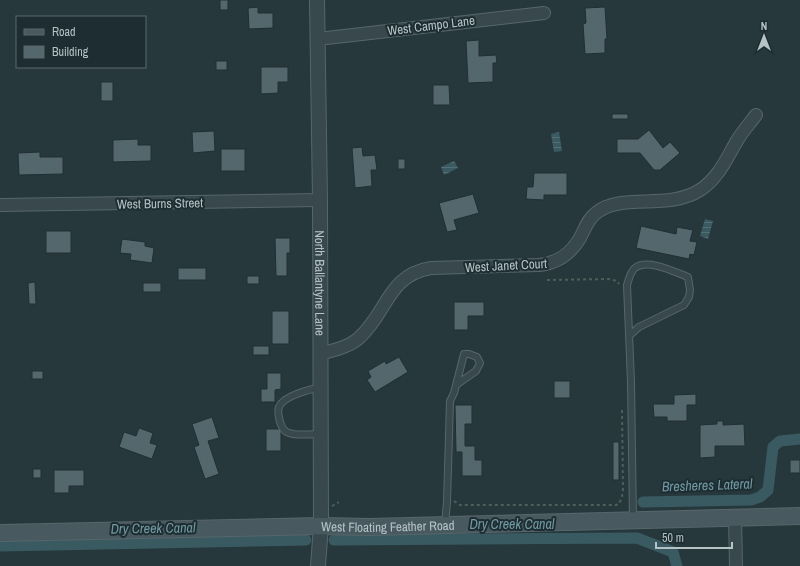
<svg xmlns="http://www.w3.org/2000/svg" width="800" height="566" viewBox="0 0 800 566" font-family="'Archivo Narrow',sans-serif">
<defs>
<pattern id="water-rules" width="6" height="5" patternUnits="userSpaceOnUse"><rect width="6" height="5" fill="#3a5a62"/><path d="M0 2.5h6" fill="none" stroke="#547077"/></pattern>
</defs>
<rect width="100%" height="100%" fill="#26383c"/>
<g fill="url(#water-rules)">
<path d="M559 132 562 151 554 152 551 134Z"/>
<path d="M454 161 458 168 444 175 441 167Z"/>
<path d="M705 219 713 221 708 239 700 236Z"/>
</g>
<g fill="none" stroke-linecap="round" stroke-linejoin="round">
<g stroke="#3a5a62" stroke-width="11">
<path d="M643 502 751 500 760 497 768 490 773 447 780 441 800 439"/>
<path d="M334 540 637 538 673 552 677 566"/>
<path d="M0 546 306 540"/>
</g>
</g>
<g fill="#54676c" stroke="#202f33">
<rect x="220" y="0" width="8" height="10"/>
<path d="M258 7V13H273V28L249 29 248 8Z"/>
<path d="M605 7 607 39H605V53L585 54 583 24 586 23 585 8Z"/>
<path d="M479 40V56L496 55 497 63H493V82L468 83 466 41Z"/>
<rect x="216" y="61" width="11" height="9"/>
<path d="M261 67H288V82H278V93L261 94Z"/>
<rect x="101" y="82" width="12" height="19"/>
<path d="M433 85H449L450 105H433Z"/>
<rect x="612" y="114" width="16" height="5"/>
<path d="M649 130 663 148 670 142 680 153 660 170H654L640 153H617V139H638Z"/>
<path d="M214 131 215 151 193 153 192 132Z"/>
<path d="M138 139V145H151V161L113 162V140Z"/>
<path d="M362 147 363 156 375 155 377 170H371L372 186 355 188 352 148Z"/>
<rect x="221" y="149" width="24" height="22"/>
<path d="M40 152V157H63V174L19 175 18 153Z"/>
<rect x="398" y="159" width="7" height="10"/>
<path d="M534 173H567V195H544V200L526 199 527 187H533Z"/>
<path d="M473 194 479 213 454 220 457 230 447 232 439 203Z"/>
<path d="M641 226 676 234 677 227 693 230 690 241 697 242 694 255 690 254 689 259 636 248Z"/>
<rect x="46" y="231" width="25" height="22"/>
<path d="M275 238H290V253H287V276H276Z"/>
<path d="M122 239 145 242V246L154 248 152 263 130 260 131 254 120 253Z"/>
<rect x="178" y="268" width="28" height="12"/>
<rect x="247" y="276" width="12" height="8"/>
<path d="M35 282 36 304H29L28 283Z"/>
<rect x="143" y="283" width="18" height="9"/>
<path d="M454 302H484V316H468V330H454Z"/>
<rect x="272" y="311" width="17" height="33"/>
<rect x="253" y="346" width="16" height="9"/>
<path d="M399 357 408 372 375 392 367 380 371 377 368 371 385 361 386 364Z"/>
<rect x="32" y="371" width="11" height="8"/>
<path d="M267 373H281V389L275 390V402H261V389H267Z"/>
<rect x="554" y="381" width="16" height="17"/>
<path d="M696 394V405H687V421H667V417H654L653 404H674V395Z"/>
<path d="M455 405H472V424H465V446H475V460H482V476H462V452H456Z"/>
<path d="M212 417 219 438 208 441 219 474 205 479 194 447 199 445 192 424Z"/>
<path d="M717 421H723V425L744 424 745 446H715V457L700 458V425L717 424Z"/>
<path d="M139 428 153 433 150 443 157 445 152 459 119 447 124 432 136 436Z"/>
<rect x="266" y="429" width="15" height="22"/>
<rect x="613" y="442" width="6" height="38"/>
<rect x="790" y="460" width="10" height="13"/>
<rect x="33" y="469" width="8" height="9"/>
<path d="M54 470H84V486H69V493H54Z"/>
</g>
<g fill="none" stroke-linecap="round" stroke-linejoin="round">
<g stroke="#57666a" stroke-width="8">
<g id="service">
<path d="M630 335 639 327 684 305 689 297 690 290 688 277C675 272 647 258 635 268 630 272 629 279 627 285L631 382 633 520"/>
<path d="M320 388C310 389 283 396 279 407 277 411 279 417 280 422 282 427 283 431 289 433 296 436 313 434 320 434"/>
<path d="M445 525 447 502 450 401 454 393 464 354H469L477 357 480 363 476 371 456 385"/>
</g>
</g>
<g stroke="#57666a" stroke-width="14">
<g id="minor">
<path d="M318 39 544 13"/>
<path d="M0 205 320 200"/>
<path d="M320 354C333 350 350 347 360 337 388 311 388 275 431 268L539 265C557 263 570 255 580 238 585 229 587 220 596 213 622 192 667 211 700 190 719 178 727 157 738 139 743 131 750 123 756 115"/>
<path d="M735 517 736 566"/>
</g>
</g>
<g stroke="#57666a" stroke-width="16">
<g id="tertiary">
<path id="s1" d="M317 0 320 200 321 526 318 566"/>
</g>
</g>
<g stroke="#57666a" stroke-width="18">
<g id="secondary">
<path id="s2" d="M0 533 321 526 369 527 800 516"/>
</g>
</g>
<g stroke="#4c605b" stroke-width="2" stroke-dasharray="3 3" stroke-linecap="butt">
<path d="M547 280 609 279 617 281 619 284"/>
<path d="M454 501 460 505H616L619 504 622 497 623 489 622 410"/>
<path d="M332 506 339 502"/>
</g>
<use href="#service" stroke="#39484c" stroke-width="6"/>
<use href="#minor" stroke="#39484c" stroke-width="12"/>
<use href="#tertiary" stroke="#39484c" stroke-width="14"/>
<use href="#secondary" stroke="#48595f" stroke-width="16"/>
</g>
<g text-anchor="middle" stroke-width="4" stroke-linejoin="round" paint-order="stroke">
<g font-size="13" fill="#b5c3c7" stroke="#1e2d31">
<text transform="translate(431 25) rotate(-7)" y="5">West Campo Lane</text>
<text transform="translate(160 203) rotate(-1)" y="5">West Burns Street</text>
<text transform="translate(506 265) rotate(-3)" y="5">West Janet Court</text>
<text dy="5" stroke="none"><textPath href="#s1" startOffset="283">North Ballantyne Lane</textPath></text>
<text dy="5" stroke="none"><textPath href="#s2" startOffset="388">West Floating Feather Road</textPath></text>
</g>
<g font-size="14" font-style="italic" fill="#719aa4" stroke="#1e2d31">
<text transform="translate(707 485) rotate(-2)" y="5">Bresheres Lateral</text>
<text x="512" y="529">Dry Creek Canal</text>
<text transform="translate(153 528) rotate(-1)" y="5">Dry Creek Canal</text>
</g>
</g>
<rect x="16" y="16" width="130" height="52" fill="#1e2d31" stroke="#5a696d"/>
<rect x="24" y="29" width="20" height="6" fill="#48595f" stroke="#5a696d"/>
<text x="52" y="36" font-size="12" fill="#b5c3c7">Road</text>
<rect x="24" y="46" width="20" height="12" fill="#54676c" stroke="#5a696d"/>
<text x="52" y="56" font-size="12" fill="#b5c3c7">Building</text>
<g transform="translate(764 36)" stroke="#1e2d31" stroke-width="3" paint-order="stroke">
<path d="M0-3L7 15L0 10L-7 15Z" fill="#b5c3c7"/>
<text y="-6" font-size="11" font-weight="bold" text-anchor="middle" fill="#b5c3c7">N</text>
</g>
<path d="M656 542v6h76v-6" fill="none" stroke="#b5c3c7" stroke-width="2"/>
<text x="662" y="542" font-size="12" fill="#b5c3c7" stroke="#1e2d31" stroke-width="3" paint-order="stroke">50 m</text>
</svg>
